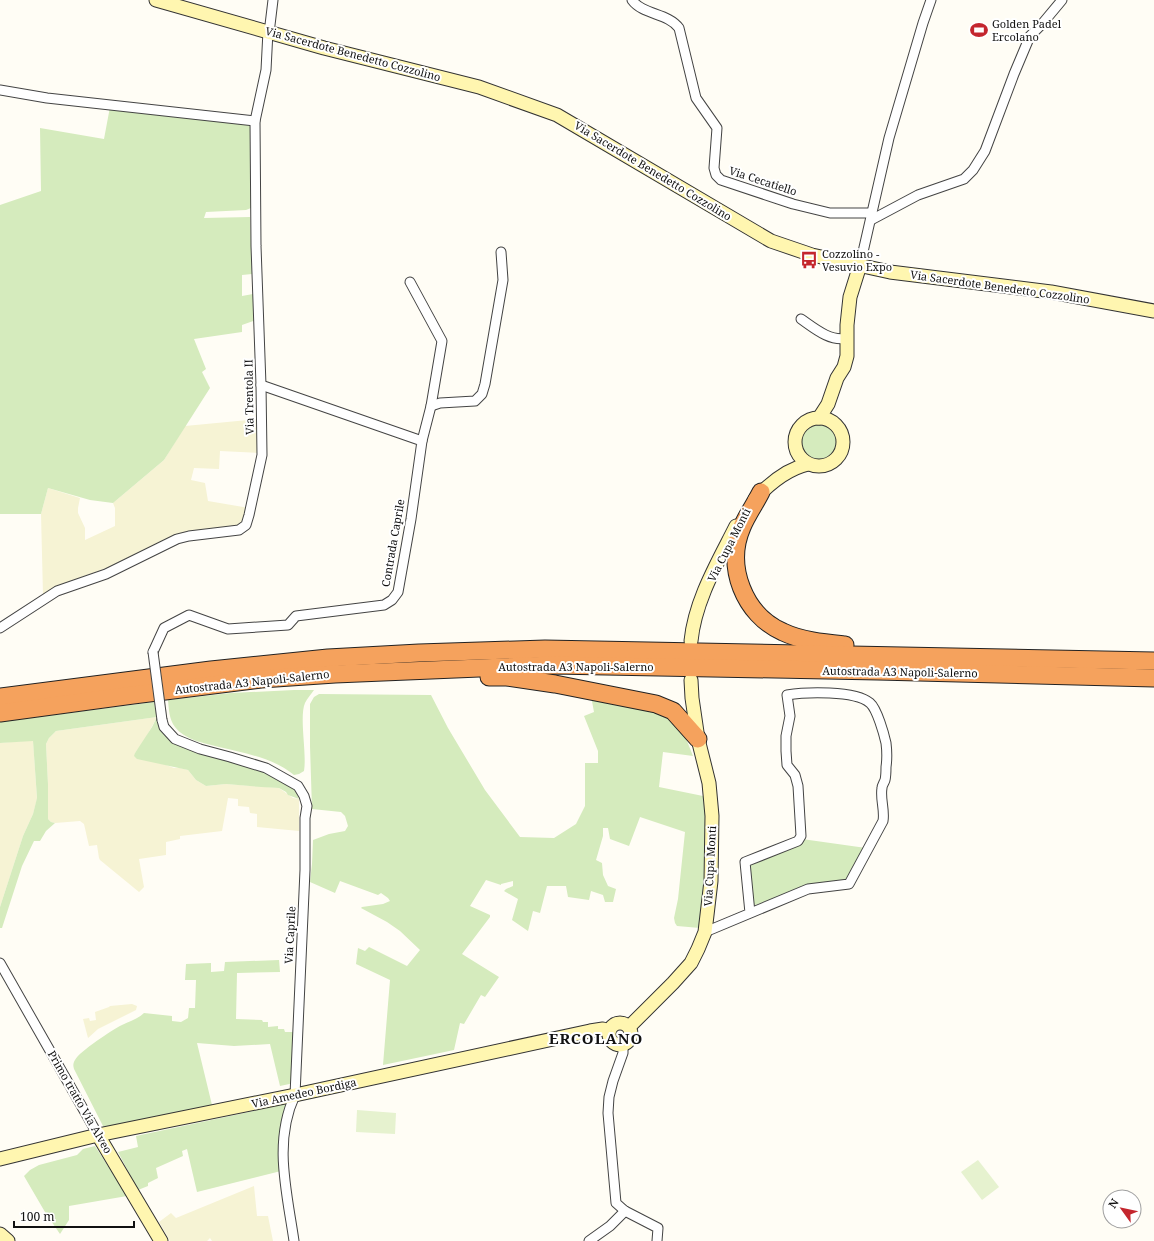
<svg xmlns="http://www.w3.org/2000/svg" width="1154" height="1241" viewBox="0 0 1154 1241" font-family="'Noto Serif',serif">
<rect width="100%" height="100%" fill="#fffdf5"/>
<g fill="#f6f3d4">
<path d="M260 419V453L220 451 219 469 194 468 191 480 205 483 208 501 249 508 243 526 213 529 57 586 43 595 41 514 48 488 80 498 78 508V513L85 528V540L115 526V508L113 503 164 460 185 426Z"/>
<path d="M157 717 144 741 135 753 174 768H180L188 770 196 780 206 786 226 784 279 788 293 798 299 799V831L257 827V814L250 813 249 807 238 806V799L228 798 222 831 180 836V839L166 842V855L139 859 144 887 139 892 100 860 99 858 97 845 89 846 84 824 80 821 55 823 51 822 48 819V784L46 744 49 738 56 731Z"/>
<path d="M33 740 37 799 33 814 23 836 0 907V743Z"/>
<path d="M132 1004 137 1006 136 1010 98 1029 88 1038 83 1019 89 1018 90 1021 96 1020 95 1012 109 1007 110 1006Z"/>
<path d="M254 1186 257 1216H268L273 1241H212L210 1238 207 1241H170L159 1222 171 1213 176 1218Z"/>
</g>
<g fill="#d5ebbd">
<path d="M110 107 254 126 251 208 246 210 206 212 204 218 250 217 252 274 242 275V296L253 294 256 320 242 325V332L194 339 206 369 202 372 210 388 164 460 113 503 90 500 48 488 41 514H0V205L41 191 40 128 104 139Z"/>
<circle cx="819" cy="442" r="19"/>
<path d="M294 690H314C311 694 307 699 305 703 299 717 307 753 304 771L299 774 294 775C274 758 244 753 219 747 204 743 185 740 175 727 169 719 169 710 168 700L231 693Z"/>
<path d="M319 694 431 695 448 728 485 790 520 837 554 838 576 824 585 806V763H598V751L584 716 594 712 591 696 659 712 670 718 685 736 693 756 663 752 659 787 703 796 709 847 700 928 677 926 675 923 674 918 678 899 685 832 640 817 629 846 610 839 608 828H603V836L596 860 602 863 603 875 608 886 616 889 613 902H605L603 895 591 891 589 900 568 897 566 886H547L540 913 533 911 528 931 512 920 518 899 504 891 506 889 513 886V881L501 884V885L486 880 470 906 490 915V917L462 954 499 977 485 997 481 995 464 1024 460 1023 454 1050 383 1065 390 980 356 964 358 948 365 951 369 947 407 966 420 950 400 931 387 922 361 908 362 907 383 904 390 901 388 898 381 893 378 895 340 881 335 893 310 882 312 864 313 840 329 834 345 831 348 826 345 816 341 812 312 809 310 746V704L314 697Z"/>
<path d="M154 702 157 717 175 742 188 749 275 775 295 789 299 799 288 795 286 792 279 788 261 787 226 784 206 786 196 780 188 770 137 759 134 756 135 753 152 727 157 717 56 731 49 738 46 744 48 784V819L51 822 55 823 46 831 40 841H34L22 866 2 928H0V907L23 836 33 814 37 798 33 741 0 743V722Z"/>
<path d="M802 839 866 848 849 880 805 888 752 906 749 865Z"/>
<path d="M279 960 280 972 237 973 236 1019 262 1020 263 1022H268V1027L278 1026V1029H284L285 1032H295L294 1083 280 1086 270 1044 234 1046 197 1043 212 1105 105 1128 103 1126 74 1069C73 1066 73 1063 75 1060 80 1051 112 1030 122 1025 130 1021 138 1019 144 1013L172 1016V1021L181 1022 188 1018 189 1008H195L196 980H185L186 964 211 963V972L224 971 225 962Z"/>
<path d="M286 1104 281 1130V1171L197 1192 187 1149 182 1151 183 1156 156 1168 158 1178 148 1183V1186L138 1190 118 1152 138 1147 136 1136Z"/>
<path d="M95 1146 127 1196 69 1206V1220L60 1234 45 1212 24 1176 30 1170 39 1165 77 1155 83 1149Z"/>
</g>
<g fill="#e6f2cf">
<path d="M357 1110 396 1113 395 1134 356 1132Z"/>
<path d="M978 1160 999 1187 982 1200 961 1172Z"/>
</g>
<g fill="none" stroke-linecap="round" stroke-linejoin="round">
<g stroke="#444" stroke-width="11">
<g id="street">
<path d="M632 0C643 15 668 13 679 28L696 98 717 128 714 168 716 175 721 180 793 204 830 213H872"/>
<path d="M0 90 47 98 255 121"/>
<path d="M871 220 918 195 964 179 973 170 985 151 1014 74 1030 36 1042 24 1062 0"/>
<path d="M860 265 889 138 923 23 931 0"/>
<path d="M410 282 442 341 431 406 422 441"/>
<path d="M801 319C814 328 830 342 847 338"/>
<path d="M431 406 440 403 475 401 482 394 485 384 503 280 501 252"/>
<path d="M0 628 57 591 106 574 177 539 189 536 239 530 246 525 249 515 262 455 261 385 256 246 255 121 266 70 268 31 270 25 273 0"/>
<path d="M153 652 164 628 189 615 228 629 288 625 296 616 384 605 392 600 398 592 411 519 422 441 261 385"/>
<path d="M162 720 164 727 175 739 200 749 230 757 266 768 298 786 304 796 307 806 305 818V870L295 1095C273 1142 287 1192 294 1241"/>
<path d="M705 932 808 889 849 884 883 821C885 810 880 799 882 788 882 785 884 783 885 780 886 776 886 771 886 767 887 760 887 751 886 743 884 734 877 709 870 703 855 690 805 692 787 695L790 716 786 736V751L787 765 795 775 798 786 801 836 798 841 745 862 750 913"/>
<path d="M0 963 98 1135"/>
<path d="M623 1045V1053L613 1081 609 1097 608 1113 616 1203 625 1211 658 1228 657 1241"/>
<path d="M589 1241 610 1226 625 1211"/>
</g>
</g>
<g stroke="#333" stroke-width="15">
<g id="secondary">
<path d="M156 0 324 48 479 87 557 115 771 241 812 255 890 272 1051 292 1154 311"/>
<circle cx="819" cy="442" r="24"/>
<path d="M819 418 828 404 837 378 844 367 847 356V325L850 297 860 265"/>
<path d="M755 499C769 484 787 469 808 464"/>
<path d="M691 641C695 600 718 562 736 526"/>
<circle cx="620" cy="1034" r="11"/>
<path d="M629 1027 673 983 691 963 698 949 705 932 711 881 712 816 709 783 698 739 692 698 691 680"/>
<path d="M98 1135 161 1241"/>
<path d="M0 1159 98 1135 295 1095 590 1031 603 1029 609 1031"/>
<path d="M0 1234 8 1241"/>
</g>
</g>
<g stroke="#222" stroke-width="19">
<g id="highway">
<path d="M761 492C755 504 747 515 742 527 725 566 744 615 783 632 802 641 825 643 845 645"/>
<path d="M489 677H507L555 684 656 704 673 711 698 739"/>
<path d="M0 697 211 670 328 658 419 653 545 649 1154 661"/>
<path d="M0 713 133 695 261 679 335 674 553 665 878 671 1154 678"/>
</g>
</g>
<use href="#street" stroke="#fff" stroke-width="9"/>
<use href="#secondary" stroke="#fff6b0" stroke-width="13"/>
<use href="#highway" stroke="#f5a25d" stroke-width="17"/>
<g stroke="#444" stroke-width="11" stroke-linecap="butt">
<path id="street-bridge" d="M153 652 162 720"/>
</g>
<use href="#street-bridge" stroke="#fff" stroke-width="9"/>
</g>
<defs>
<g id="stadium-bare" transform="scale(1.38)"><path d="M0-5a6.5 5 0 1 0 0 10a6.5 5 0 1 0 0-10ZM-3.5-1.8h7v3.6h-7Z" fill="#c4262e" stroke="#fff" stroke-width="2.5" paint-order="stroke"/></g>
<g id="bus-bare" transform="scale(1.38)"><path d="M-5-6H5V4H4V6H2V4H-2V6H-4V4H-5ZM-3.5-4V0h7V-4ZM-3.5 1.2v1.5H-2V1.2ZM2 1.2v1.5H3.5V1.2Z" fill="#c4262e" stroke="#fff" stroke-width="2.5" paint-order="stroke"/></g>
</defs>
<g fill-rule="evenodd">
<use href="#stadium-bare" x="979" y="30"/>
<use href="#bus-bare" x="809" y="260"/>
</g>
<g text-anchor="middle" stroke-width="4" stroke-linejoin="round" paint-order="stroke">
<g font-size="11" fill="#111" stroke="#fff" text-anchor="start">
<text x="992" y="28">Golden Padel<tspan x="992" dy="13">Ercolano</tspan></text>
<text x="822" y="258">Cozzolino -<tspan x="822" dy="13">Vesuvio Expo</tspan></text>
</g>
<g font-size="11" fill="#111" stroke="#fff">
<text transform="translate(353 54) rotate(15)" y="4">Via Sacerdote Benedetto Cozzolino</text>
<text transform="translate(653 171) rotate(31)" y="4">Via Sacerdote Benedetto Cozzolino</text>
<text transform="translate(763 181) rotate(18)" y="4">Via Cecatiello</text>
<text transform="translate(1000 287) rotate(8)" y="4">Via Sacerdote Benedetto Cozzolino</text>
<text transform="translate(249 397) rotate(-91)" y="4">Via Trentola II</text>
<text transform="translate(393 543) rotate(-80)" y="4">Contrada Caprile</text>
<text transform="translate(729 545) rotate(-63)" y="4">Via Cupa Monti</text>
<text x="576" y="671">Autostrada A3 Napoli-Salerno</text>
<text transform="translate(900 672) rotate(1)" y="4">Autostrada A3 Napoli-Salerno</text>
<text transform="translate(252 682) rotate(-6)" y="4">Autostrada A3 Napoli-Salerno</text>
<text transform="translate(710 866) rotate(-87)" y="4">Via Cupa Monti</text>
<text transform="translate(290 935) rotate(-87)" y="4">Via Caprile</text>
<text transform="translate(304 1093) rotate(-12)" y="4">Via Amedeo Bordiga</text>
<text transform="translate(80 1102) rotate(60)" y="4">Primo tratto Via Alveo</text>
</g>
<g font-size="15" font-weight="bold" letter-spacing="1" fill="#111" stroke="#fff">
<text x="596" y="1044">ERCOLANO</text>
</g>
</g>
<g transform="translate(1122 1209) rotate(303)"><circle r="19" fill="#ffffff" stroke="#a0a0a0"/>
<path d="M0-3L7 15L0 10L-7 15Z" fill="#c4262e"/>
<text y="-6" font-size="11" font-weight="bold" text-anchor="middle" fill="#111111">N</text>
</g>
<path d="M14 1221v6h120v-6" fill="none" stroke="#111111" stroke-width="2"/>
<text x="20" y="1221" font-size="12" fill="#111111" stroke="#ffffff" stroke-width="3" paint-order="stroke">100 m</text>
</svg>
